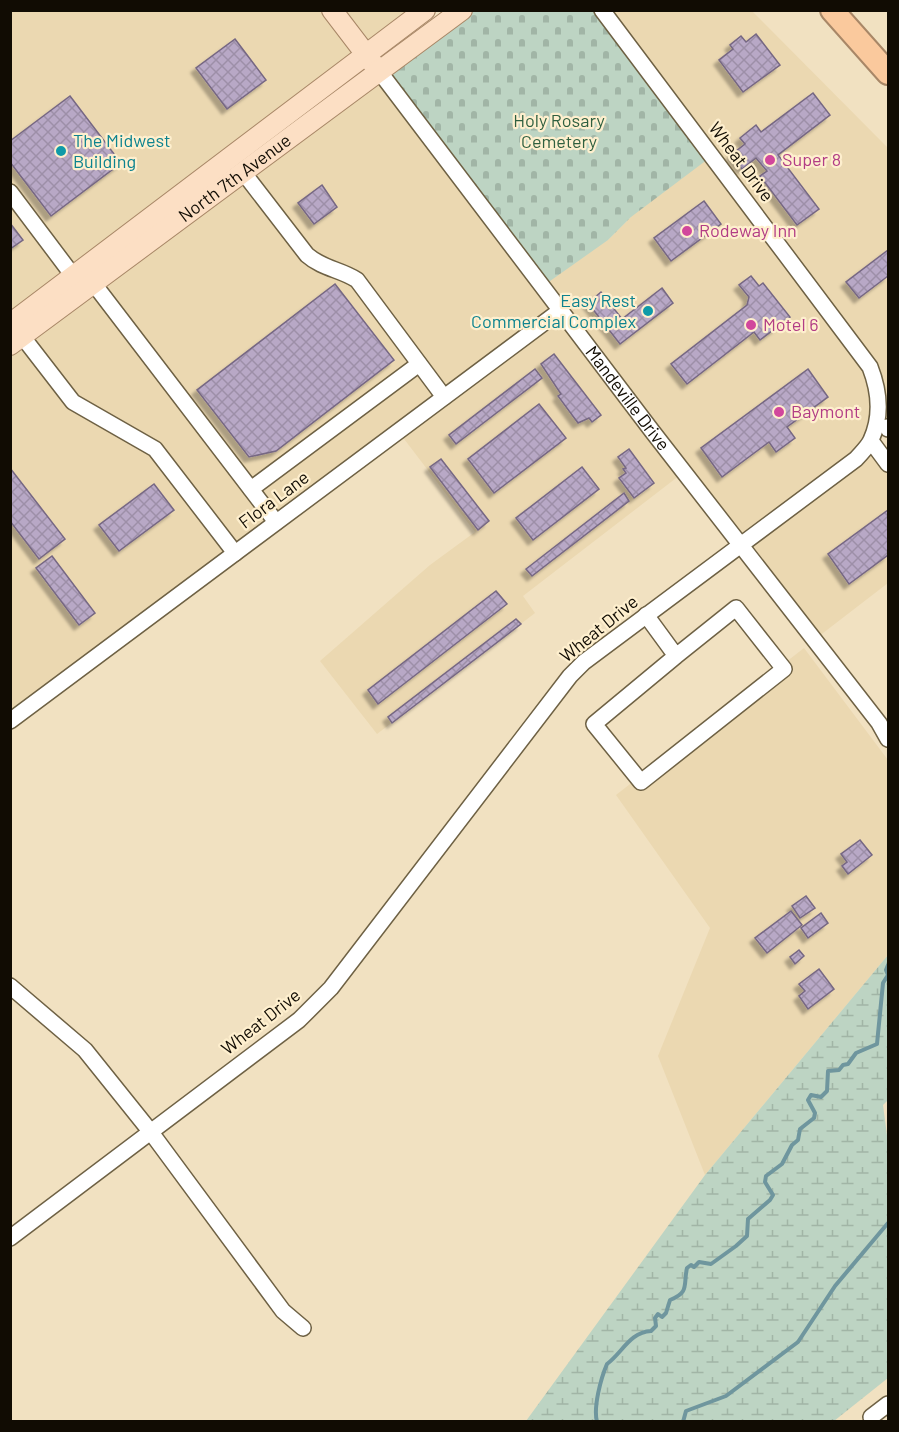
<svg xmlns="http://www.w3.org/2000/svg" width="899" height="1432" viewBox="0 0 899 1432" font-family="Barlow,sans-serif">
<defs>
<pattern id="wetland-marsh" width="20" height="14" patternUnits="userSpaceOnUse" patternTransform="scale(1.5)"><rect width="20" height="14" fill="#bdd4c3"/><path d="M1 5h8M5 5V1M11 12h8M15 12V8" fill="none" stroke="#a1b5a6"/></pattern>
<pattern id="cemetery-stones" width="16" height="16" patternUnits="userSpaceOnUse" patternTransform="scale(1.5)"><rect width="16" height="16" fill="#bdd4c3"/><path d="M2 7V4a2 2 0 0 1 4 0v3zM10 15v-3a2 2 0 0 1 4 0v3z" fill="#a1b5a6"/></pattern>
<pattern id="building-cross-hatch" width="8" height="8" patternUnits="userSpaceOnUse" patternTransform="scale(1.5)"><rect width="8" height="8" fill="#b8a8c6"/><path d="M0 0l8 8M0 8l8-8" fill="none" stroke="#9d8fa8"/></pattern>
<filter id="shadow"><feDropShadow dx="-5" dy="5" stdDeviation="1.5" flood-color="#0004"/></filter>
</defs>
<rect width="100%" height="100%" fill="#f1e1c1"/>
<g fill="#ebd8b1">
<path d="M11 11H425L11 323Z"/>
<path d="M602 11H752L888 148V419L886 420 881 442 888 453V583L814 640 684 472 523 596 535 613 377 734 320 661 430 565 475 532 398 431 11 719 10 344 379 71 608 240 631 217Z"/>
<path d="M804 648 888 760V955L705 1175 658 1056 710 928 616 795Z"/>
</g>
<path fill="url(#wetland-marsh)" d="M888 955V1100L883 1105 888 1143V1378L834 1421H526L705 1175Z"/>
<path fill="url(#cemetery-stones)" d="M462 11H602L712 156 631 217 608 240 543 286 379 71Z"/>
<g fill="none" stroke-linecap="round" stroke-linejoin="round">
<g stroke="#6f969e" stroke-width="4">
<path d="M597 1422C593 1407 601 1378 607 1364 622 1353 630 1332 651 1331L656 1326 655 1318 658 1314 662 1317 666 1313 670 1300C690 1292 683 1285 687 1268L691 1265 694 1267 699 1262 711 1264 736 1246 747 1236 748 1219 770 1200 773 1195 765 1182 766 1176 782 1164 792 1145 798 1140 800 1129 814 1118 815 1113 808 1100 811 1095 821 1097 827 1091 828 1071 839 1070 843 1065 848 1064 856 1053 877 1044 883 983 888 975 886 970 888 965"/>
<path d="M683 1422 686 1411 726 1396 798 1342 835 1286 888 1223"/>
</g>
</g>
<g fill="url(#building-cross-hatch)" stroke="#766783" stroke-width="1.5" filter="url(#shadow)">
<path d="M756 34 780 65 743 92 719 60 733 49 730 45 741 36 746 42Z"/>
<path d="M235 39 266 80 227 109 196 68Z"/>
<path d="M813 93 830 115 778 155 819 209 797 225 760 176 767 171 756 158 742 169 731 155 745 144 740 138 756 125 761 132Z"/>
<path d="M70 96 121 163 51 216 10 162V141Z"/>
<path d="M322 185 337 207 314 224 298 203Z"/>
<path d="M704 201 721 224 671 261 654 238Z"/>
<path d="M10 223 23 240 10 249Z"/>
<path d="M888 250V276L859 298 846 282Z"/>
<path d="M751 276 759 286 763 283 790 317 760 340 754 332 687 384 671 364 747 305 749 297 739 285Z"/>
<path d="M335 284 394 360 276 451 249 457 197 390Z"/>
<path d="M662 288 673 303 620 344 588 303 601 292 622 319Z"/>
<path d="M554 354 601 415 592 422 589 418 578 423 558 396 561 394 541 364Z"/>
<path d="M535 369 542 378 456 444 449 435Z"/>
<path d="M808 369 828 397 787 427 795 438 776 452 769 442 722 477 701 448Z"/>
<path d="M539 404 566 438 494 493 468 459Z"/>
<path d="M629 449 654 483 634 498 619 478 626 473 623 469 626 468 618 457Z"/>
<path d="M441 459 489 521 478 530 430 467Z"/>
<path d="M582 467 599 489 533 540 516 518Z"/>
<path d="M10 468 65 539 39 559 10 521Z"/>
<path d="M154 484 174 510 119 551 99 525Z"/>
<path d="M624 493 629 501 532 576 526 569Z"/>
<path d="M888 510V555L849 584 828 554Z"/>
<path d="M52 556 95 613 79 625 36 568Z"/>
<path d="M496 591 507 604 378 704 368 690Z"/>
<path d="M516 619 521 624 392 723 388 717Z"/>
<path d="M860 840 872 855 848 874 842 866 847 862 841 854Z"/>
<path d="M806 896 815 908 800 918 792 906Z"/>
<path d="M791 911 802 925 767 953 755 938Z"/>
<path d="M821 913 828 923 808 938 801 928Z"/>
<path d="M799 950 804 956 795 964 790 957Z"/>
<path d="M819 969 834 989 808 1009 799 996 805 991 799 984Z"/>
</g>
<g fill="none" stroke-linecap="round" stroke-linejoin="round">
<g stroke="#6e6144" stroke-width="18">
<g id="minor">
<path id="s1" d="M379 71 652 431 879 723 888 739"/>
<path d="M243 172 307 255C323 269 340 269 357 280L444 397"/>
<path d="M10 192 74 277"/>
<path d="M94 284 276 522"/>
<path d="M22 336 73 402 155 449 235 553"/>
<path d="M887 427 888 429"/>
<path d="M871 441 888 464"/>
<path d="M251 489 419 364"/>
<path d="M646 615 676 656 736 608 784 669 641 782 594 724 676 656"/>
<path d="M10 721 561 310"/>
<path d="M10 986 85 1050 150 1131 283 1311 303 1328"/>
<path d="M10 1238 299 1020 331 988 570 676 584 662 856 459C861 453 868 447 871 440 882 416 879 390 870 367L602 10"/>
<path d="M871 1417 888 1404"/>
</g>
</g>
<g stroke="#a88767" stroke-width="22">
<g id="major">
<path d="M332 10 374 65"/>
<path d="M10 324 425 10"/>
<path id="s2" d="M10 345 462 10"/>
</g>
</g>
<g stroke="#a88767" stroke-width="26">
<path id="highway" d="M832 10 888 73"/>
</g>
<use href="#minor" stroke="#fff" stroke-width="15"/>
<use href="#major" stroke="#fcdfc4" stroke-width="20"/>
<use href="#highway" stroke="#fac99d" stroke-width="22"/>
</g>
<g fill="#0f9aa8" stroke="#feefce" stroke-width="2">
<circle cx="61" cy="151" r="6"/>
<circle cx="648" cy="311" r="6"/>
</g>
<g fill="#d1479c" stroke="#feefce" stroke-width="2">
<circle cx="770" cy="160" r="6"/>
<circle cx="687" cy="231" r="6"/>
<circle cx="751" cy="325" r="6"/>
<circle cx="779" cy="412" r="6"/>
</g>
<g text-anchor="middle" stroke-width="4.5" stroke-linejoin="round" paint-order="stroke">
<g font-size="18" fill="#2e5f3f" stroke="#feefce">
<text x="559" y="127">Holy Rosary<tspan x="559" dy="21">Cemetery</tspan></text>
</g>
<g font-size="18" fill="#0d838f" stroke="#feefce" text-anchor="start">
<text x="73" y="147">The Midwest<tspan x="73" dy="21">Building</tspan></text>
<text x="636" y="307" text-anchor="end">Easy Rest<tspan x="636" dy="21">Commercial Complex</tspan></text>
</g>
<g font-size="18" fill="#b23c85" stroke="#feefce" text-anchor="start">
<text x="782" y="166">Super 8</text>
<text x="699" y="237">Rodeway Inn</text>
<text x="763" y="331">Motel 6</text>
<text x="791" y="418">Baymont</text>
</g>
<g font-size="18" fill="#110c03" stroke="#feefce">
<text transform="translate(741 162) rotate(53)" y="6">Wheat Drive</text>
<text dy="6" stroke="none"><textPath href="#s2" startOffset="280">North 7th Avenue</textPath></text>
<text dy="6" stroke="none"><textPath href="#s1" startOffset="411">Mandeville Drive</textPath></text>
<text transform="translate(274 500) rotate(-37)" y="6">Flora Lane</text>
<text transform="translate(599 629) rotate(-39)" y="6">Wheat Drive</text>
<text transform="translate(261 1022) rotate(-38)" y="6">Wheat Drive</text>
</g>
</g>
<rect width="899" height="1432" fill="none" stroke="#110c03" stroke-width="24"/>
</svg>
